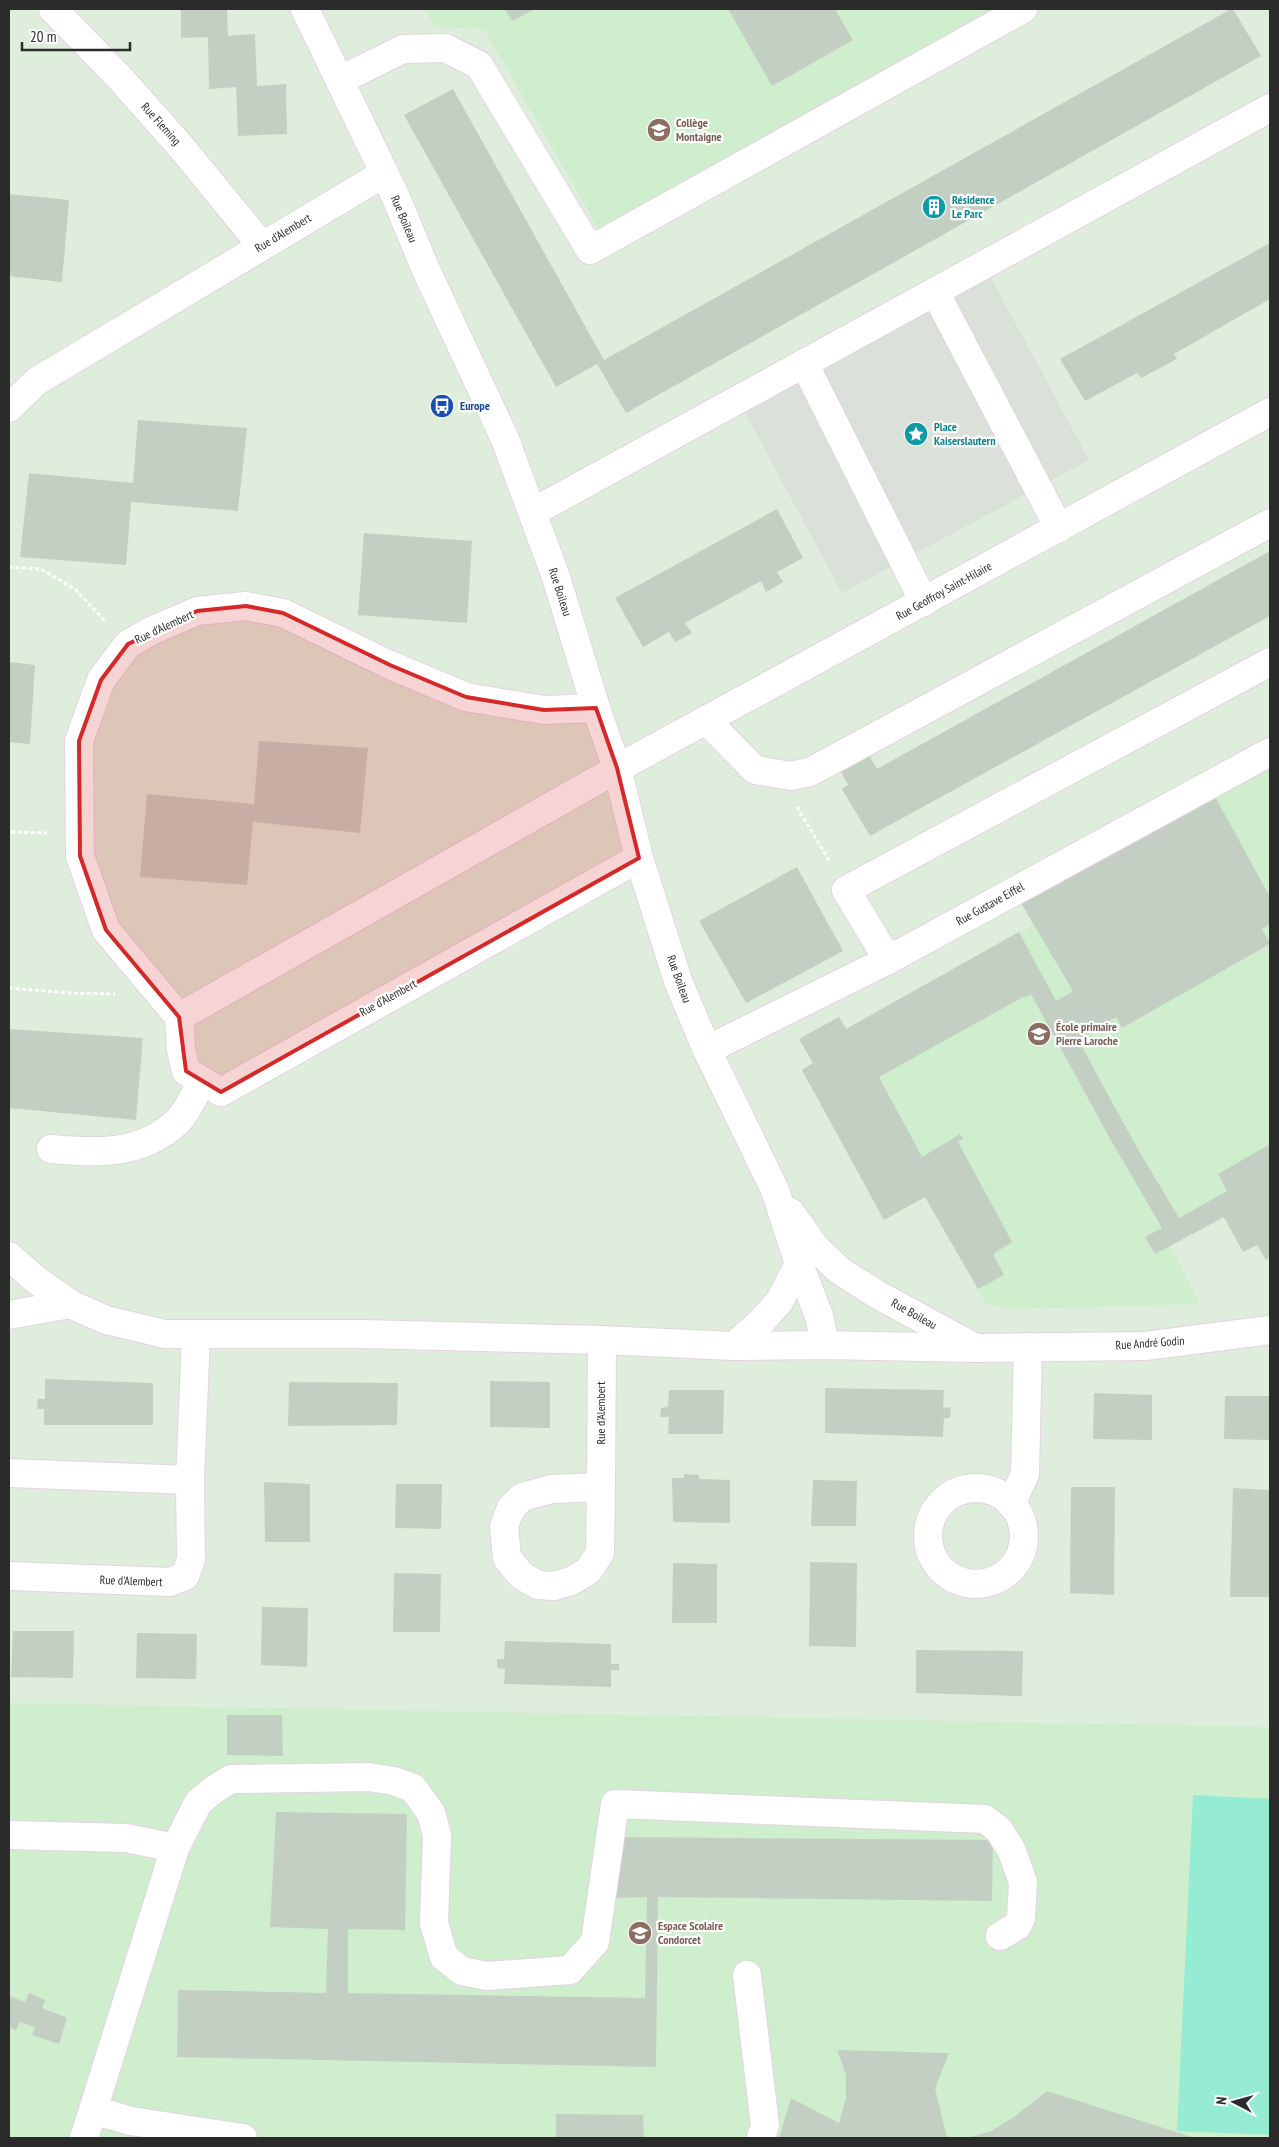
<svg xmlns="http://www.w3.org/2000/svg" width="1279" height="2147" viewBox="0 0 1279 2147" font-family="'PT Sans Narrow',sans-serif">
<rect width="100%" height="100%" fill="#dfeddd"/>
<g fill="#ceeecd">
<path d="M425 9H991L599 230 485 30 434 26Z"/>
<path d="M1268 766 1270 770V1257L1266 1260 1257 1245 1243 1252 1223 1217 1170 1246 1200 1304 1011 1309 986 1304 925 1197 884 1220 802 1070 813 1063 799 1039 839 1017 847 1028 1033 925 1021 903Z"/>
<path d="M9 1703 1270 1727V2138H9Z"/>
</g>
<path fill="#96ebd3" d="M1193 1795 1270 1799V2135L1177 2131Z"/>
<path fill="#d9e1d8" d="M990 276 1089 460 842 593 743 409Z"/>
<g fill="#c4cfc3">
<path d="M181 9H227L228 36 255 34 257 86 286 84 287 134 238 136 236 87 209 89 208 37 181 38Z"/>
<path d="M505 9H535L512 21Z"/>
<path d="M728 9H835L853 40 772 86Z"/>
<path d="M1231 9H1233L1261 56 626 413 597 364 556 387 404 115 453 89 604 360Z"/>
<path d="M9 194 69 200 62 282 9 276Z"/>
<path d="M1270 243V299L1174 354 1177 359 1141 378 1137 373 1085 401 1060 359Z"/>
<path d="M138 420 247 428 238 511 131 502 126 565 20 557 29 473 133 483Z"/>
<path d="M777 509 803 558 777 572 783 582 766 592 761 581 685 623 692 633 675 642 669 632 643 647 615 598Z"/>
<path d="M364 533 472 541 467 623 358 615Z"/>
<path d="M1270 551V616L870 836 842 789 848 785 839 768 867 752 877 769Z"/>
<path d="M9 662 35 665 30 744 9 742Z"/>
<path d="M259 741 368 748 360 833 253 822 247 885 140 877 147 794 254 804Z"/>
<path d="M1214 795 1270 897V924L1262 929 1270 944 1122 1028 1116 1017 1078 1040 1139 1151 1179 1218 1227 1191 1218 1174 1270 1144V1257L1266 1260 1257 1245 1243 1252 1224 1217 1155 1254 1145 1237 1162 1228 1108 1135 1031 994 1026 997 1025 996 879 1077 922 1157 960 1134 963 1139 958 1142 1012 1242 993 1254 1004 1275 978 1289 925 1197 884 1220 802 1070 813 1063 799 1039 839 1017 846 1029 1019 932 1056 1001 1073 991 1021 903Z"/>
<path d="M797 867 843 951 746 1003 699 921Z"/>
<path d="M9 1029 143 1038 136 1120 9 1108Z"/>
<path d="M45 1379 153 1383V1425H44V1409H37L38 1399H45Z"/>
<path d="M490 1381 550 1382V1428L490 1427Z"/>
<path d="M289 1382 398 1383 397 1425 288 1426Z"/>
<path d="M825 1388 944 1390 943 1408 951 1407 950 1418H944L943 1437 825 1433Z"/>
<path d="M669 1390H724L723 1434H668L669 1417H660L661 1408 668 1407Z"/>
<path d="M1094 1393 1152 1395V1440L1093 1439Z"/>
<path d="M1225 1396H1270V1440L1224 1439Z"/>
<path d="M684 1474 699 1475V1479L730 1480V1523L673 1522 672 1478H684Z"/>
<path d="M813 1480 857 1481 856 1526H811Z"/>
<path d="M264 1482 310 1484V1542H265Z"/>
<path d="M396 1484H442L441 1529 395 1528Z"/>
<path d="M1071 1487H1115L1114 1595 1070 1593Z"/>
<path d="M1233 1488 1270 1490V1597H1230Z"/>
<path d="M810 1562 857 1563 856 1647 809 1646Z"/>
<path d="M673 1563 717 1564V1623H672Z"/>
<path d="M394 1573 441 1574 440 1632H393Z"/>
<path d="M262 1607 308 1608 307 1667 261 1665Z"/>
<path d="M13 1631H74L73 1678 11 1677Z"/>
<path d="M137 1633 197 1634 196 1679 136 1678Z"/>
<path d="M505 1641 611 1644V1664H619V1670H611V1687L504 1684 505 1669 497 1668V1659H504Z"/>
<path d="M916 1650 1023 1651 1022 1696 916 1693Z"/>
<path d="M227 1715H282L283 1756 227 1755Z"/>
<path d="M276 1812 407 1814 405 1930 348 1929V1993L645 1998 647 1897 610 1898 620 1837 993 1840 992 1901 658 1897 656 2067 177 2057 178 1990 326 1993 328 1929 270 1927Z"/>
<path d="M29 1993 45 2000 42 2008 67 2018 59 2044 32 2035 35 2027 20 2022 16 2030 9 2027V1996L25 2002Z"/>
<path d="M837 2050 949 2053 935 2088 947 2138H779L791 2098 839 2123 846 2098V2075Z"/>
<path d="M1047 2091 1195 2138H968L991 2131 1014 2117Z"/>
<path d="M556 2114 643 2115 644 2138H556Z"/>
</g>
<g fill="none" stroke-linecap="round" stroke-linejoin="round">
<g stroke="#e4d3e2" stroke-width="30">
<g id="minor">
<path d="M53 9 119 77 182 148 262 246"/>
<path d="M305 9 394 193 426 270 505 439 556 577 596 708 617 768 639 858 678 981 707 1050 775 1190 799 1264 819 1316 825 1345"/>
<path d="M340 80 403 49 445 48 479 65 590 250 1023 9"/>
<path d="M935 292 1059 528"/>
<path d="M804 363 924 602"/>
<path d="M9 408 37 381 383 174"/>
<path d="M533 512 1270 108"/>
<path d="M596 708 544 710 466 697 390 665 283 613 246 606 197 611 151 631 128 644 101 680 79 741 80 856 106 930 179 1017 181 1050 186 1071 221 1092 639 858"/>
<path d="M706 720 755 770 791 776 810 772 1270 523"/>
<path d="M888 960 846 890 1270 662"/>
<path d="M179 1017 631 761 1270 412"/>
<path d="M707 1050 888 960 1270 752"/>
<path d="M51 1149C97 1153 141 1156 178 1121 188 1111 195 1093 202 1081"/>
<path d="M790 1212 815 1247 840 1271 878 1295 972 1346"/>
<path d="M9 1256 35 1279 70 1304 106 1320 165 1334H363L602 1340 734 1346 825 1345 976 1348 1145 1346 1270 1330"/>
<path d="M9 1315 70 1304"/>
<path d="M734 1346 761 1322 779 1302 799 1264"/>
<path d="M9 1473 190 1480"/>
<path d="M601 1487 552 1489 522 1497 511 1508 504 1526 507 1558 522 1576 538 1585 554 1586 571 1581 588 1571 600 1553 601 1487 602 1340"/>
<circle cx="976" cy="1536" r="48"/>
<path d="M1011 1504 1025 1474 1028 1347"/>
<path d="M9 1576 170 1582 185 1576 191 1560 190 1480 196 1336"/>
<path d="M9 1835 126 1838 175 1848 198 1803 213 1790 231 1779 369 1777 394 1781 413 1788 431 1813 437 1835 434 1923 444 1957 462 1971 487 1976 570 1970 595 1942 615 1804 985 1819 998 1829 1011 1849 1023 1882 1021 1918 1017 1926 1000 1936"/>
<path d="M747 1975 765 2125 761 2138"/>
<path d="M93 2110 175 1848"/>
<path d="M84 2138 93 2110 131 2121 243 2138"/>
</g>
</g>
<g stroke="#fff" stroke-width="3" stroke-dasharray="4 2.5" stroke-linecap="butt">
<path d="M9 567 41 569 76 590 105 621"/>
<path d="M797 807 830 862"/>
<path d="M11 832 47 833"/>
<path d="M9 988 69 993 115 994"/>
</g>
<use href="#minor" stroke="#fff" stroke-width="28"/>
</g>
<path fill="#d62828" fill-opacity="0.2" stroke="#d62828" stroke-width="4" stroke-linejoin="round" d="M246 606 283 613 390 665 466 697 544 710 596 708 617 768 639 858 221 1092 186 1071 179 1017 106 930 80 856 79 741 101 680 128 644 197 611Z"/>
<defs>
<g id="school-disc" transform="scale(1.25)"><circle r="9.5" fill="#8d6e63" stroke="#fff"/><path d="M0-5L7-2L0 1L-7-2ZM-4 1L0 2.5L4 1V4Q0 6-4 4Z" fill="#fff"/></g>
<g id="building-disc" transform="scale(1.25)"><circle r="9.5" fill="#0f9aa8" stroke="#fff"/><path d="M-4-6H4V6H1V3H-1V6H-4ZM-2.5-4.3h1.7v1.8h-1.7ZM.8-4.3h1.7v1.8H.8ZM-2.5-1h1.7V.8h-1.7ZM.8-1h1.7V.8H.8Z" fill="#fff"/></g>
<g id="bus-disc" transform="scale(1.25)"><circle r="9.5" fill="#1a4fb4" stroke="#fff"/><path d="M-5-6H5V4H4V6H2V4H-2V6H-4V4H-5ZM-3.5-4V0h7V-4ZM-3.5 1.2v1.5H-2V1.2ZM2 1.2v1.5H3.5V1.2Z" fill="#fff"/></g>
<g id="sight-disc" transform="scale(1.25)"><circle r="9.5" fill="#0f9aa8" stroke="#fff"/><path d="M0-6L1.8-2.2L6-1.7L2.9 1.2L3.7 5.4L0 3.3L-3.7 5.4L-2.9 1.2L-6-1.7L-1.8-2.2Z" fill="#fff"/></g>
</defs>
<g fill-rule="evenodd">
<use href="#school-disc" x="659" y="130"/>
<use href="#building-disc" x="934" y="207"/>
<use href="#bus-disc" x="442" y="406"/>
<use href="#sight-disc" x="916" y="434"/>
<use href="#school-disc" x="1039" y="1034"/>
<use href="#school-disc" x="640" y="1933"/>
</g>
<g text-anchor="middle" stroke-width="4.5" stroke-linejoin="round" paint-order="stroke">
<g font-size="12" font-weight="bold" fill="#785e54" stroke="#fff" text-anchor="start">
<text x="676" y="127">Collège<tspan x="676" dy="14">Montaigne</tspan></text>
<text x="1056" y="1031">École primaire<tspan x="1056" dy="14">Pierre Laroche</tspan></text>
<text x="658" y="1930">Espace Scolaire<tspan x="658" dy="14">Condorcet</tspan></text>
</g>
<g font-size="12" fill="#2b2b2b" stroke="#fff">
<text transform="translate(161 124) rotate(48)" y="4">Rue Fleming</text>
<text transform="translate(404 219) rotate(67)" y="4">Rue Boileau</text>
<text transform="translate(283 233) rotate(-31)" y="4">Rue d'Alembert</text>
<text transform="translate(944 591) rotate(-29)" y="4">Rue Geoffroy Saint-Hilaire</text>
<text transform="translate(560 592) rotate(72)" y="4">Rue Boileau</text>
<text transform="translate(164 627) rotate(-25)" y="4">Rue d'Alembert</text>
<text transform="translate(990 904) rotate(-29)" y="4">Rue Gustave Eiffel</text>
<text transform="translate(679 979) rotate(70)" y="4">Rue Boileau</text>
<text transform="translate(388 998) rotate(-29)" y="4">Rue d'Alembert</text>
<text transform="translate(914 1314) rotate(29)" y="4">Rue Boileau</text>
<text transform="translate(1150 1343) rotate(-4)" y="4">Rue André Godin</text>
<text transform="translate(601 1413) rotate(-90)" y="4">Rue d'Alembert</text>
<text transform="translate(131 1581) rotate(2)" y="4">Rue d'Alembert</text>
</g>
<g font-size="12" font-weight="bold" fill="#0d838f" stroke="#fff" text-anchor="start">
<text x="952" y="204">Résidence<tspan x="952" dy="14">Le Parc</tspan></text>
<text x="934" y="431">Place<tspan x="934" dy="14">Kaiserslautern</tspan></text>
</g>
<g font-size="12" font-weight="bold" fill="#164399" stroke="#fff" text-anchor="start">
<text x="460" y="410">Europe</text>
</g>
</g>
<rect width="1279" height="2147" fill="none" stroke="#2b2b2b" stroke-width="20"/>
<g transform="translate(1234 2102) rotate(276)" stroke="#ffffff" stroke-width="4" paint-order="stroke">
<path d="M0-4L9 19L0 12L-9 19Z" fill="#2b2b2b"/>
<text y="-8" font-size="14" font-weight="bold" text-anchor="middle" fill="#2b2b2b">N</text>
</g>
<path d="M22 42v8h108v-8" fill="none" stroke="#2b2b2b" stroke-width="2.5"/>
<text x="30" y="42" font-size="15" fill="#2b2b2b" stroke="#ffffff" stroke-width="4" paint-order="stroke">20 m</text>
</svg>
